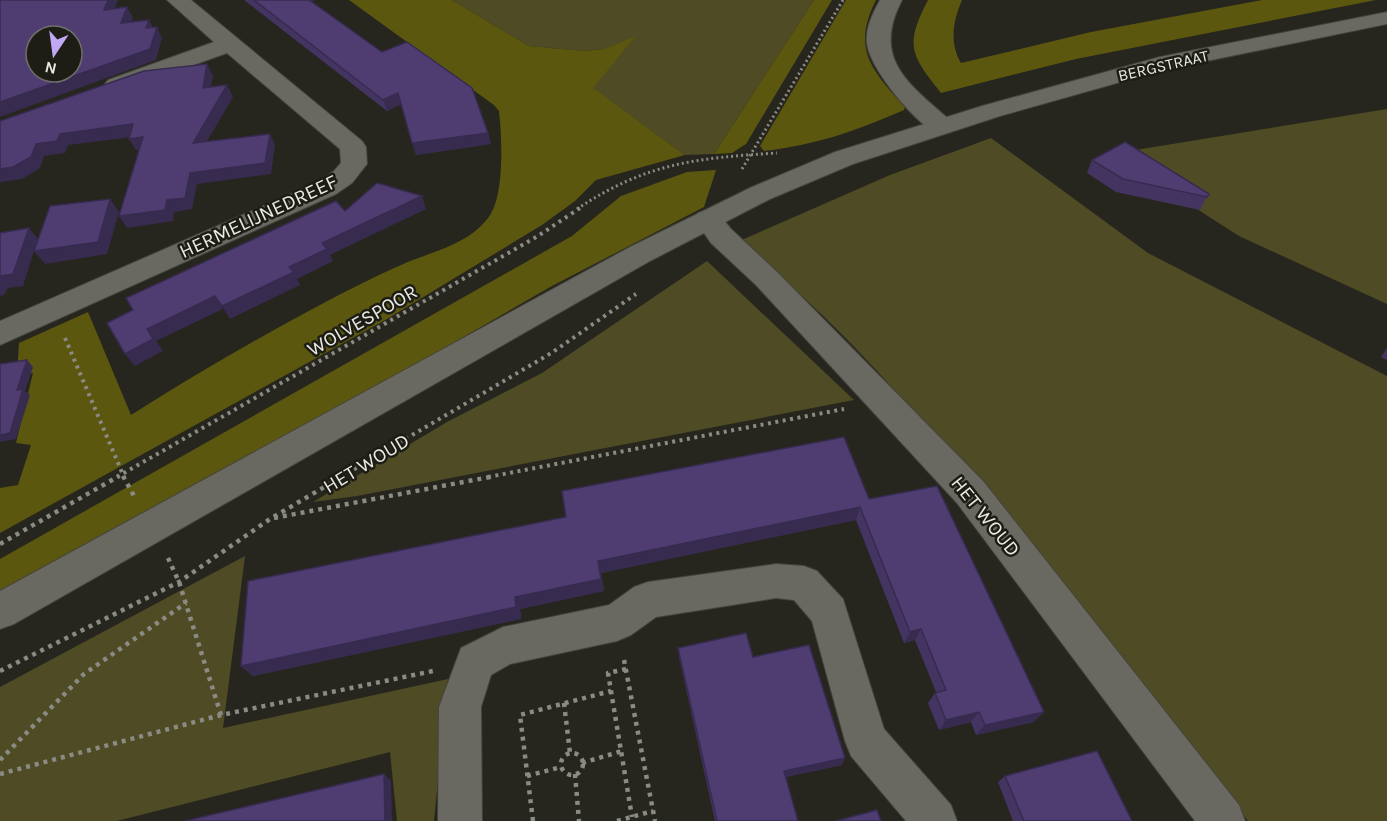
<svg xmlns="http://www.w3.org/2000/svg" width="1387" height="821" viewBox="0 0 1387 821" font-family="Karla,sans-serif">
<rect width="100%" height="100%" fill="#26261f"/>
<g fill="#4f4b24">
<path d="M452 0H814L714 154 685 155 592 88 635 37 604 49 583 51 529 46Z"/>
<path d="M1387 109V304L1239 236 1111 154Z"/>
<path d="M991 138 1148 253 1387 376V821H1248C1159 710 1072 599 980 490 906 401 830 312 737 242L890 175Z"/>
<path d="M707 261 854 400 357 496 313 502 447 422 542 373Z"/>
<path d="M245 556 223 728 448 679 434 821H397L390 752 117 821H0V687Z"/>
</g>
<g fill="#5c570f">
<path d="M349 0H452L529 46 584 51 604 49 636 36 593 88 685 155 596 180 575 201 542 225 387 319 0 533V488L18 485 31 445 16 443 33 373 17 376 19 343 88 312 131 415C192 376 256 339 320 305 346 291 374 277 401 265 430 252 468 245 488 218 505 197 502 138 499 111L494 105Z"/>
<path d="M814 0H832L746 144 732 153 714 154Z"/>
<path d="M846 0H876C851 49 872 71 905 107L904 110C853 132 819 144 764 151L760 146Z"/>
<path d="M928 0H962C953 21 949 42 961 63L1091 32 1262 0H1376L1076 59 941 93C911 55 904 46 928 0Z"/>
<path d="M716 170 704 207 552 286 0 604V559L572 236 621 196 687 172Z"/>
</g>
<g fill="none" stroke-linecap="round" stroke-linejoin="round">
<g stroke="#44443e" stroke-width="2">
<g id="street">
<path d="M167 0H191L362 141 366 147 367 164 352 183 336 194 0 345V321L318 182 334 171 341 163 340 149 227 53 124 90 116 92 108 90 104 85 108 80 214 42Z"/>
<path d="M880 0H902C871 59 909 84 951 121L954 126 951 131C945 133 939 134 933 131 911 118 870 68 867 44 865 28 873 13 880 0Z"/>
<path d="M708 210 718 213 731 229 776 271 983 481 1239 805 1245 821H1195L957 503 756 285 711 243 694 219 698 213Z"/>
<path d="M776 564 804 566 817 571 843 599 884 729 951 805 957 821H906L851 756 845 741 812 621 794 600 776 598 656 617 631 635 617 641 510 664 491 675 481 707 482 821H438L439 707 461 648 503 627 609 605 634 587 648 582Z"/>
</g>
</g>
<g stroke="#44443e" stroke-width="2">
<path id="secondary" d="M1387 12V24L1163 70 1000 116 853 164 770 199 650 261 14 624 0 629V591L630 247 752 187 835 152 982 106 1160 57Z"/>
</g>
<g stroke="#8b8b85" stroke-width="3" stroke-dasharray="2 3" stroke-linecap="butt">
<path d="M742 169 843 0"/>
<path d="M577 209C646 163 696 158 777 153"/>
</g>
<g stroke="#8b8b85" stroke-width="4" stroke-dasharray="3 4.5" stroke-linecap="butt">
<path d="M65 338 124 477"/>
<path d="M117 477 538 236 580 208"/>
<path d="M341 477 553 352 636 294"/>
<path d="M488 477 844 409"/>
</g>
<g stroke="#8b8b85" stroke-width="4.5" stroke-dasharray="4 5" stroke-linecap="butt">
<path d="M123 476 134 496"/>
<path d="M274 518 495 476"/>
<path d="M0 544 119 476"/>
<path d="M168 558 179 582 221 715"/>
<path d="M624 660 655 821"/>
<path d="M626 669 608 673 632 817"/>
<path d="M0 671 179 582 270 519 343 476"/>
<path d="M564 703 570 753"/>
<circle cx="572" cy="764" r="11"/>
<path d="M0 760 84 674 186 603"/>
<path d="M582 763 622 751"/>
<path d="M0 774 221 715 433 671"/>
<path d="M575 774 579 821"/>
<path d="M527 776 561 767"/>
<path d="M533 821 520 715 611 691"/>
<path d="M617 821 653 811"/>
</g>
<use href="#street" fill="#696861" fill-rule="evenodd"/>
<use href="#secondary" fill="#696861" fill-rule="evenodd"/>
</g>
<g fill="#443462">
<path d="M244 0H315L311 1 488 133 491 144 416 155 401 104 387 111Z"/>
<path d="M1092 160 1207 197 1200 210 1116 192 1087 173Z"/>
<path d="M1387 348V360L1381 357Z"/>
<path d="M869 499 1034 722 976 735 971 722 939 730 928 703 935 693 936 692 915 640 904 643 856 520 601 573 604 591 520 609 521 619 253 676 241 666Z"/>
<path d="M678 648 753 657 842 765 786 777 798 821H715L679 657Z"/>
<path d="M1005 776 1132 821H1013L998 782Z"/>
</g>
<g fill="#372b50">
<path d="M108 0H118L110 21 104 10Z"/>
<path d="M127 7 133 18 127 34 121 23Z"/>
<path d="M149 20 155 31 146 28Z"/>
<path d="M157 27 162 38 156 60 0 117V102Z"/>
<path d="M207 64 213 76 208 100 203 88Z"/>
<path d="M227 85 233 97 199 155 193 143Z"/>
<path d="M398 93 402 104 387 111 383 100Z"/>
<path d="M133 124 140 136 68 145 65 153 44 156 40 168 22 179 0 182V169L36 144 60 134Z"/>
<path d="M488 133 491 144 416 155 412 143Z"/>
<path d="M270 134 275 145 271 174 197 184 192 209 174 212 173 221 127 228 119 216 167 200 190 173Z"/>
<path d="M143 137 150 149 136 150 129 139Z"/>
<path d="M422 196 426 209 330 255 333 261 297 279 300 285 230 319 222 306 289 267 322 243Z"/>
<path d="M110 199 119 212 107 254 45 264 34 251 23 286 8 288 4 295 0 296V276L29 228 38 239Z"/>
<path d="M215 296 223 309 156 341 163 351 135 366 125 354 147 329Z"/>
<path d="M27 360 33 367 25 391 30 395 16 439 0 442V435L17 390Z"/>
<path d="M860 507 856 520 601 573 604 591 520 609 521 619 253 676 241 666 515 597 598 561Z"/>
<path d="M921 629 915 640 904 643 910 632Z"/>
<path d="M979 712 971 722 939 730 946 720Z"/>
<path d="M1044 712 1034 722 976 735 985 725Z"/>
<path d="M845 758 842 765 782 778 784 771Z"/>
<path d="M384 774 391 781 392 821H385Z"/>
</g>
<g fill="#4f3d72" stroke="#372b50" stroke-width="1.5" fill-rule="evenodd">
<path d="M0 0H108L104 10 127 7 121 23 149 20 146 28 157 27 150 49 0 102ZM36 36H72V72H36Z"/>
<path d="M254 0H309L382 52 407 42 472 88 488 133 412 143 398 93 383 100Z"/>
<path d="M207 64 203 88 227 85 193 143 270 134 265 163 190 173 185 198 167 200 165 210 119 216 143 137 129 139 133 124 60 134 57 141 36 144 31 157 13 167 0 169V121L144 71Z"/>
<path d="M1125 142 1209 194 1207 197 1123 179 1092 160Z"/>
<path d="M377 183 422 196 322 243 327 249 289 267 294 272 222 306 215 296 147 329 153 339 125 354 107 323 133 310 126 298 336 201 345 211Z"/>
<path d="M110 199 98 242 34 251 50 206Z"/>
<path d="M29 228 13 274 0 276V233Z"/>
<path d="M27 360 17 390 23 389 10 433 0 435V364Z"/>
<path d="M844 437 869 499 937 486 1044 712 985 725 979 712 946 720 935 693 946 690 921 629 910 632 860 507 598 561 601 579 515 597 516 607 241 666 248 581 566 517 562 491Z"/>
<path d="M746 633 753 657 809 645 845 758 784 771 798 821H717L678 648Z"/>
<path d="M1097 751 1132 821H1024L1005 776Z"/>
<path d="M384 774 385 821H185Z"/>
<path d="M877 810 881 821H836Z"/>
</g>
<g text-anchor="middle" stroke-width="5" stroke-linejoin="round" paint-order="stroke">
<g font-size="16" fill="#eaeae5" stroke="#1d1d16">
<text transform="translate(1163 65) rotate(-13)" y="6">BERGSTRAAT</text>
</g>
<g font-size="20" fill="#eaeae5" stroke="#1d1d16">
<text transform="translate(258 216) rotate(-25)" y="7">HERMELIJNEDREEF</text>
<text transform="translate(362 320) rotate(-30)" y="7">WOLVESPOOR</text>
<text transform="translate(366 463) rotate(-31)" y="7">HET WOUD</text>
<text transform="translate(986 516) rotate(51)" y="7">HET WOUD</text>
</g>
</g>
<g transform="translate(54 54) rotate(193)"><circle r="28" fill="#1d1d16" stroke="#6f6f69" stroke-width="1.5"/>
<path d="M0-4.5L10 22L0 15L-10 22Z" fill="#c0a8f4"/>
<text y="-9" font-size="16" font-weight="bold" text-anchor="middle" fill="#eaeae5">N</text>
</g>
</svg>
